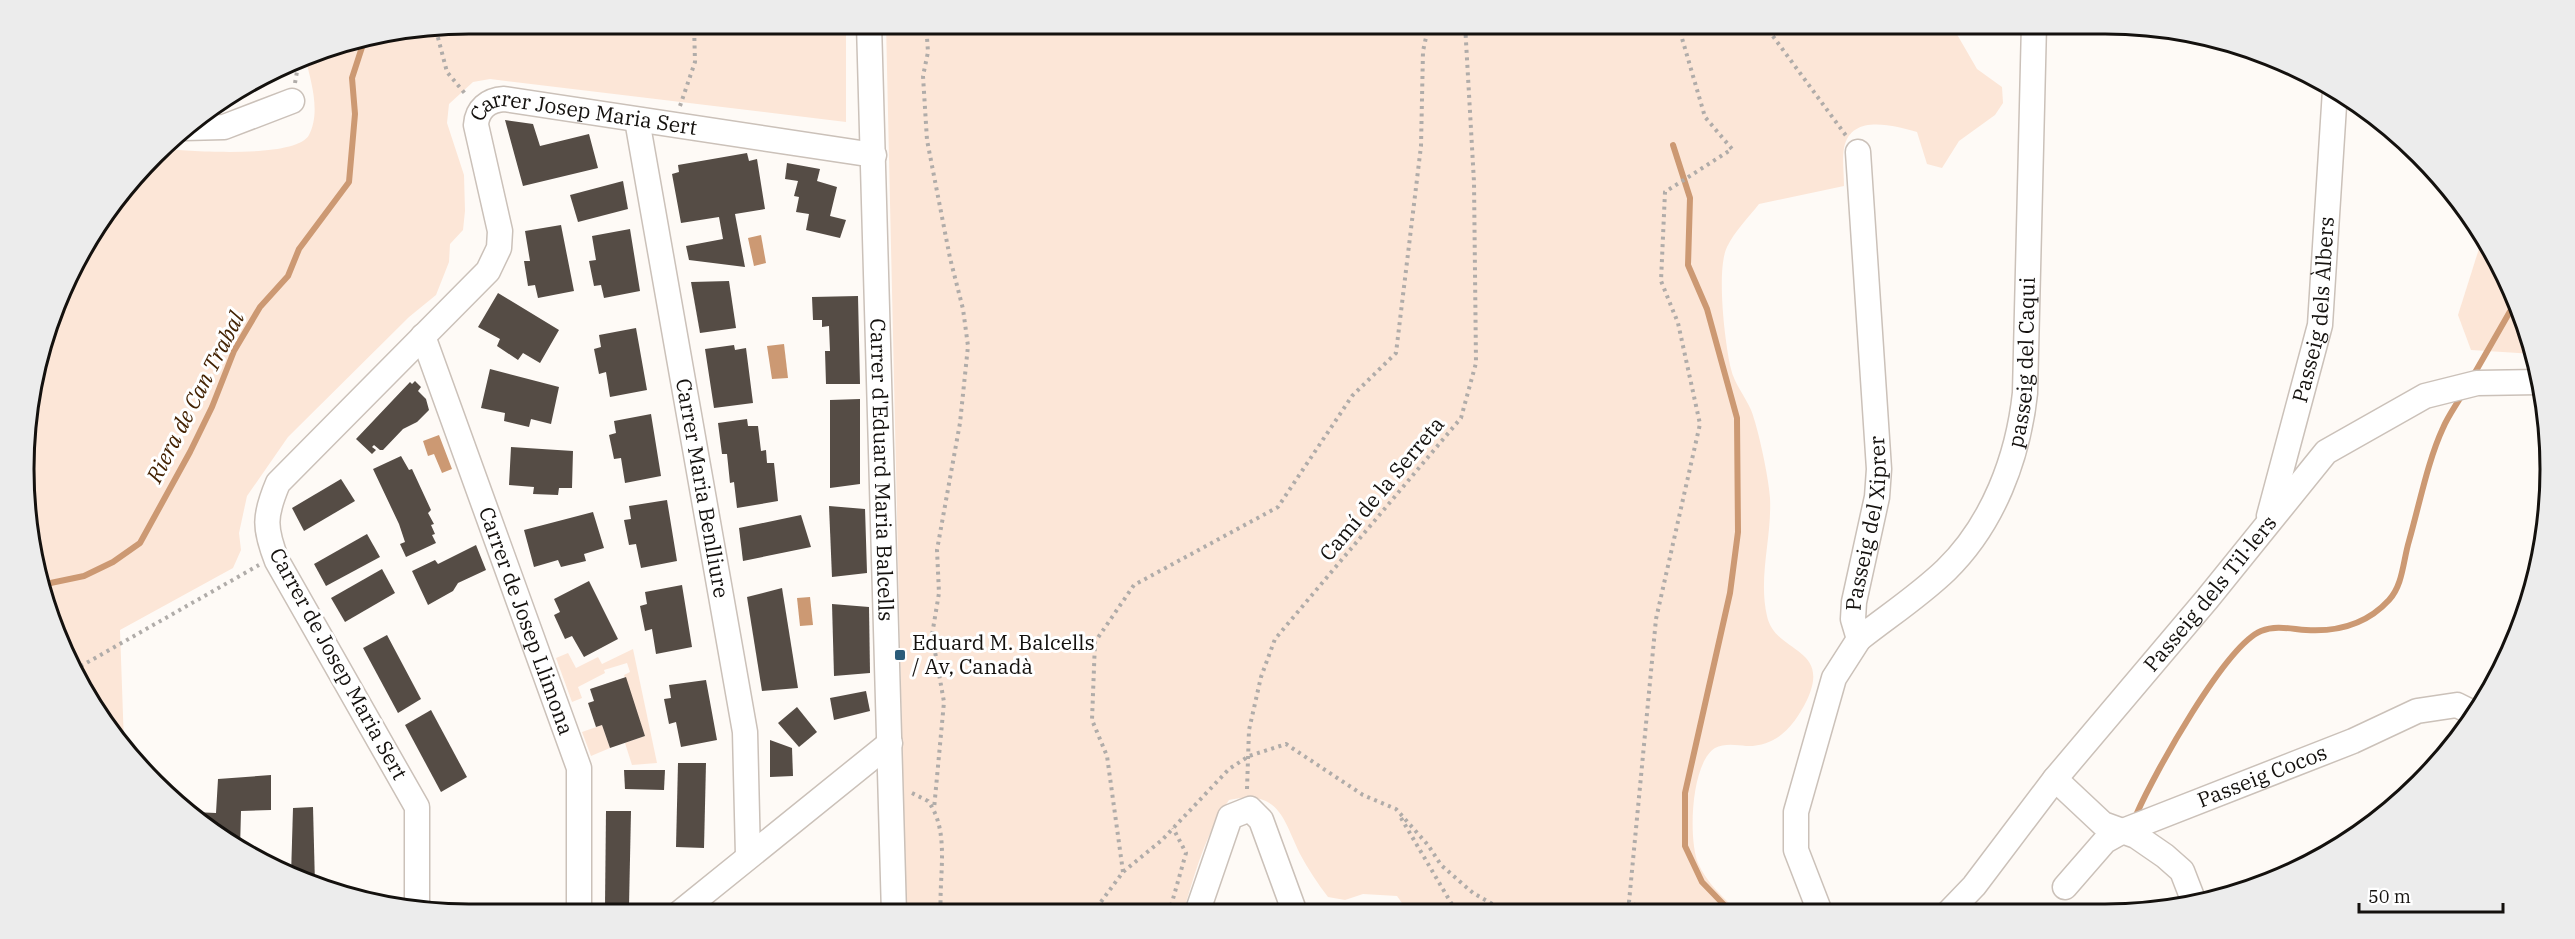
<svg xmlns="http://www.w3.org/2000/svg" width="2575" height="939" viewBox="0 0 2575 939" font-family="'IBM Plex Serif',serif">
<rect width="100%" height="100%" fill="#fefaf6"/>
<g fill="#fce6d7">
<path d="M470 24H846V122L490 79 473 82 449 104 447 123 464 175 465 211 463 230 450 244 449 262 436 295 409 317 288 437 247 496 239 533 241 550 233 568 120 630 124 744 99 717 58 640 33 557 28 411 48 327 84 247 164 149C190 151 296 159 309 135 321 112 311 81 305 57L326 48Z"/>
<path d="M886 24H1951L1977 69 2002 87 2003 103 1995 115 1959 141 1942 168 1927 164 1917 132C1894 126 1851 113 1844 148 1842 159 1844 174 1844 186L1759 204C1749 217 1734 232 1727 247 1716 270 1725 344 1731 369 1734 383 1745 396 1751 410 1758 427 1769 479 1770 498 1772 538 1758 577 1767 616 1775 654 1832 646 1807 700 1794 726 1777 747 1746 746 1737 745 1724 743 1715 748 1691 763 1688 838 1698 863 1706 882 1724 899 1739 912L1409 913 1397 896 1363 894 1345 900 1328 897C1318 884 1308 869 1300 854 1282 816 1279 790 1229 800 1205 834 1195 874 1183 913L906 914Z"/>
<path d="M2483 236 2491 247 2527 327 2534 354 2471 350 2458 315Z"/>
<path d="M633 649 657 763 632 765 625 743 645 736 624 675 630 672 627 663 604 670 605 673 578 687 582 698 572 702 556 658 568 653 576 668 598 657 602 664Z"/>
<path d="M602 725 610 748 591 756 582 732Z"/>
</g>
<g fill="#cc9973">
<path d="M761 235 766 263 754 266 748 238Z"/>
<path d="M784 344 788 378 772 379 767 346Z"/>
<path d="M439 435 452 469 442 473 434 454 428 456 423 441Z"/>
<path d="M810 597 813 625 800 626 797 598Z"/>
</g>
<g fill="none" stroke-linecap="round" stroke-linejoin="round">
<g stroke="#cc9973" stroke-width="6">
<path d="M1673 145 1690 198 1688 265 1707 309 1737 418 1738 532 1730 593 1685 793V846L1702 882 1731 912"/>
<path d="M2473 376 2516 301"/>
<path d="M41 585 84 576 113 562 140 543 190 452 212 407 234 351 260 307 288 276 299 249 349 182 355 114 352 78 364 41"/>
<path d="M2137 813C2154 774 2225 646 2261 631 2276 625 2291 629 2306 630 2337 632 2367 624 2389 600 2403 585 2403 561 2409 541 2419 506 2428 460 2443 428 2448 416 2457 404 2463 393"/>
</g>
</g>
<g fill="#554c45">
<path d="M505 120 533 124 540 146 589 134 598 168 523 186Z"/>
<path d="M747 153 749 161 757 159 765 209 735 214 745 267 689 260 686 246 723 239 719 217 681 223 672 174 679 172 678 165Z"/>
<path d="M787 163 820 169 817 181 837 187 830 216 846 220 840 238 806 230 809 214 796 212 799 197 794 196 798 181 785 179Z"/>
<path d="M623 181 628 209 578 222 570 195Z"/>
<path d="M561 225 574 291 538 298 535 285 528 286 524 261H530L525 231Z"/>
<path d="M630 229 640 291 604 298 601 285 594 286 589 261 596 260 592 236Z"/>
<path d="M729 281 736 328 700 333 691 282Z"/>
<path d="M498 293 559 330 540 363 523 353 518 360 497 346 500 339 478 327Z"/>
<path d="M858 296 860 384H826L825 351H830L829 326 822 327V320H813L812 297Z"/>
<path d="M636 328 647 390 610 397 606 372 599 374 594 349 601 347 599 335Z"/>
<path d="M734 345 735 350 746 348 753 403 714 408 705 349Z"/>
<path d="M490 369 559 387 551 424 531 419 529 427 504 421 505 413 481 408Z"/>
<path d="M415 381 421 387 418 391 426 399 429 410 417 422 403 429 383 450H380L374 445 372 447 376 450 372 454 356 439 410 382 412 384Z"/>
<path d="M860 399V484L830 488V400Z"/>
<path d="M651 414 661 476 625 483 621 458 614 459 609 435 616 433 614 421Z"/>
<path d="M747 419 748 426H758L761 451 766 450 767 463H774L778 501 737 508 734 482 730 483 727 454H722L718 423Z"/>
<path d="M511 447 573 451 572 488H559L558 495 533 494 534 487 509 485Z"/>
<path d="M401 456 409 470 412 469 431 510 428 513 434 524 431 525 435 534 432 535 436 543 406 557 400 544 405 542 399 524 373 469Z"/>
<path d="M341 479 355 501 304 531 292 508Z"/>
<path d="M667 500 677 561 641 568 636 544 629 545 624 520 631 519 629 506Z"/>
<path d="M829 506 865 509 867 573 832 577Z"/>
<path d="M593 512 604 548 584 554 586 561 561 567 558 560 534 567 524 530Z"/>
<path d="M801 515 811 547 743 561 739 528Z"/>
<path d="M367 534 380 557 326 586 314 564Z"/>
<path d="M476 545 486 570 458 583 453 591 428 605 412 571 435 560 438 564Z"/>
<path d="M382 569 395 593 345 622 331 598Z"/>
<path d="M589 581 618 639 584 657 572 636 565 639 554 615 560 612 554 599Z"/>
<path d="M682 585 692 647 656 654 652 629 645 631 640 606 647 604 645 592Z"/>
<path d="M782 588 798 688 762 691 747 597Z"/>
<path d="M832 604 869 607 870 673 834 676Z"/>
<path d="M387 635 421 699 398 713 363 648Z"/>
<path d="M626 677 645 736 610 748 602 725 596 727 588 703 594 701 590 689Z"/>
<path d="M706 680 717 740 681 747 676 722 669 724 664 699 671 698 669 685Z"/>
<path d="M866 691 870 711 834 720 830 698Z"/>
<path d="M797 707 817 732 799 747 778 723Z"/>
<path d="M431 710 467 777 441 792 405 725Z"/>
<path d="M770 740 792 748 793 776 770 777Z"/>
<path d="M678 763H706L704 848 676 847Z"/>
<path d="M624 770H665L664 790 625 789Z"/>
<path d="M271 775V810L241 811 240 849 194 818V812L216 813 218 779Z"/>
<path d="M313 807 315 885 291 876 293 808Z"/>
<path d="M606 811H631L629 906 605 905Z"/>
</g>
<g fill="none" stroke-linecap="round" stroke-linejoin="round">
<g stroke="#cbc1b9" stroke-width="27">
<g id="minor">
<path id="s1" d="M869 24 894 914"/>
<path id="s2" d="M637 120 745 732 748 856"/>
<path d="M184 128 224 127 292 101"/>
<path id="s3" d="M423 336 579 768V915"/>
<path id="s4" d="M2269 516 2320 325 2335 90"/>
<path id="s5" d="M1859 639C1888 616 1919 596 1946 570 1993 524 2018 458 2025 393L2034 24"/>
<path d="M2055 779 2103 824 2136 836 2165 856 2182 871 2194 902"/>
<path id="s6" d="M2065 887 2105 841 2123 831 2353 741 2417 711 2457 705 2477 715"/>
<path id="s7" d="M417 908V807L277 561C264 528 264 516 278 483L488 271 499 248 500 231 476 125C477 109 488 100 504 99L874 155"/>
<path id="s8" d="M1820 912 1796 850V812L1834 678 1859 639 1853 619 1854 602 1877 497 1879 469 1858 152"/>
<path id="s9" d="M1949 912 1974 886 2055 779 2208 598 2326 452 2425 396 2477 383 2540 382"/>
<path d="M1197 913 1230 817 1250 809 1261 820 1295 913"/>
<path d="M677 915 890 743"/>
</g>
</g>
<g stroke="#b0aca9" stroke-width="4" stroke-dasharray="3 4.5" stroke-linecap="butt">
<path d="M926 24 928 52 923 76 927 140 950 258 963 309 968 346 960 423 937 550 939 593 932 635 944 702 934 809"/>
<path d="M1764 24 1847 137"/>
<path d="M436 30 447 72 467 96"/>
<path d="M295 83 299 60"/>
<path d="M680 106 695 62 694 24"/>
<path d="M74 670 259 565"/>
<path d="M1247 789 1249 730 1261 677 1275 639 1461 418 1476 363 1474 182 1465 24"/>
<path d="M912 793 928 801C951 832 938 878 941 914"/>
<path d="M1401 818 1457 913"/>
<path d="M1123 872 1107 756 1092 720 1095 642 1134 585 1278 507 1352 396 1396 353 1421 146 1423 51 1429 24"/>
<path d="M1650 912 1629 902 1656 619 1700 424 1678 323 1661 281 1665 192 1732 149 1705 117 1679 28 1680 24"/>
<path d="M1169 913 1186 853 1173 828"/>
<path d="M1092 914 1123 872 1162 840 1229 769 1249 756 1286 744 1363 795 1396 809 1428 845 1441 865 1473 893 1508 913"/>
<path d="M649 915 656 909"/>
</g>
<use href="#minor" stroke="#fff" stroke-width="24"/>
</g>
<rect fill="#2b5c7a" stroke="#fff" stroke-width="2" x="894" y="649" width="12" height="12" rx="3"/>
<g text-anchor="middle" stroke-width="6" stroke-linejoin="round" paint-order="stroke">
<g font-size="21" fill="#14110e" stroke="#fff">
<text dy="7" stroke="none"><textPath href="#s7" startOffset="1036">Carrer Josep Maria Sert</textPath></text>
<text dy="7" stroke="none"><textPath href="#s4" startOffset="212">Passeig dels Àlbers</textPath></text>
<text dy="7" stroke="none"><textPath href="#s5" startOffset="339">passeig del Caqui</textPath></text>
<text dy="7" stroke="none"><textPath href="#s1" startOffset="446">Carrer d'Eduard Maria Balcells</textPath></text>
<text dy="7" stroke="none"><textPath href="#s2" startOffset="374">Carrer Maria Benlliure</textPath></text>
<text transform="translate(1382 489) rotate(-50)" y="7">Camí de la Serreta</text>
<text dy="7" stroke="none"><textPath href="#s8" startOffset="408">Passeig del Xiprer</textPath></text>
<text dy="7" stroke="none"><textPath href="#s9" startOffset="412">Passeig dels Til·lers</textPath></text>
<text dy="7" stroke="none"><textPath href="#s3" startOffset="303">Carrer de Josep Llimona</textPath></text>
<text transform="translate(338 664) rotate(61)" y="7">Carrer de Josep Maria Sert</text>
<text dy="7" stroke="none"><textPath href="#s6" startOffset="231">Passeig Cocos</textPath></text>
</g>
<g font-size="21" fill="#14110e" stroke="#fff" text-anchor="start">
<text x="912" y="650">Eduard M. Balcells<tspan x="912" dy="24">/ Av, Canadà</tspan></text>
</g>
<g font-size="22" font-style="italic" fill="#432202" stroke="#fff">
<text transform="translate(195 397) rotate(-63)" y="8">Riera de Can Trabal</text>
</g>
</g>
<path d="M0 0H2575V939H0ZM469 34H2105A435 435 0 0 1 2540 469V469A435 435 0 0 1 2105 904H469A435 435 0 0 1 34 469V469A435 435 0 0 1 469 34Z" fill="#ececec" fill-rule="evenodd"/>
<path fill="none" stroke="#14110e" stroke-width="3" d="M469 34H2105A435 435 0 0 1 2540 469V469A435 435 0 0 1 2105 904H469A435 435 0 0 1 34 469V469A435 435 0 0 1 469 34Z"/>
<path d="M2359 903v9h144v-9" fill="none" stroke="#14110e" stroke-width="3"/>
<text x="2368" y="903" font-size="18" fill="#14110e" stroke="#ffffff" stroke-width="4.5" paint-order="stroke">50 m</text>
</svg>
